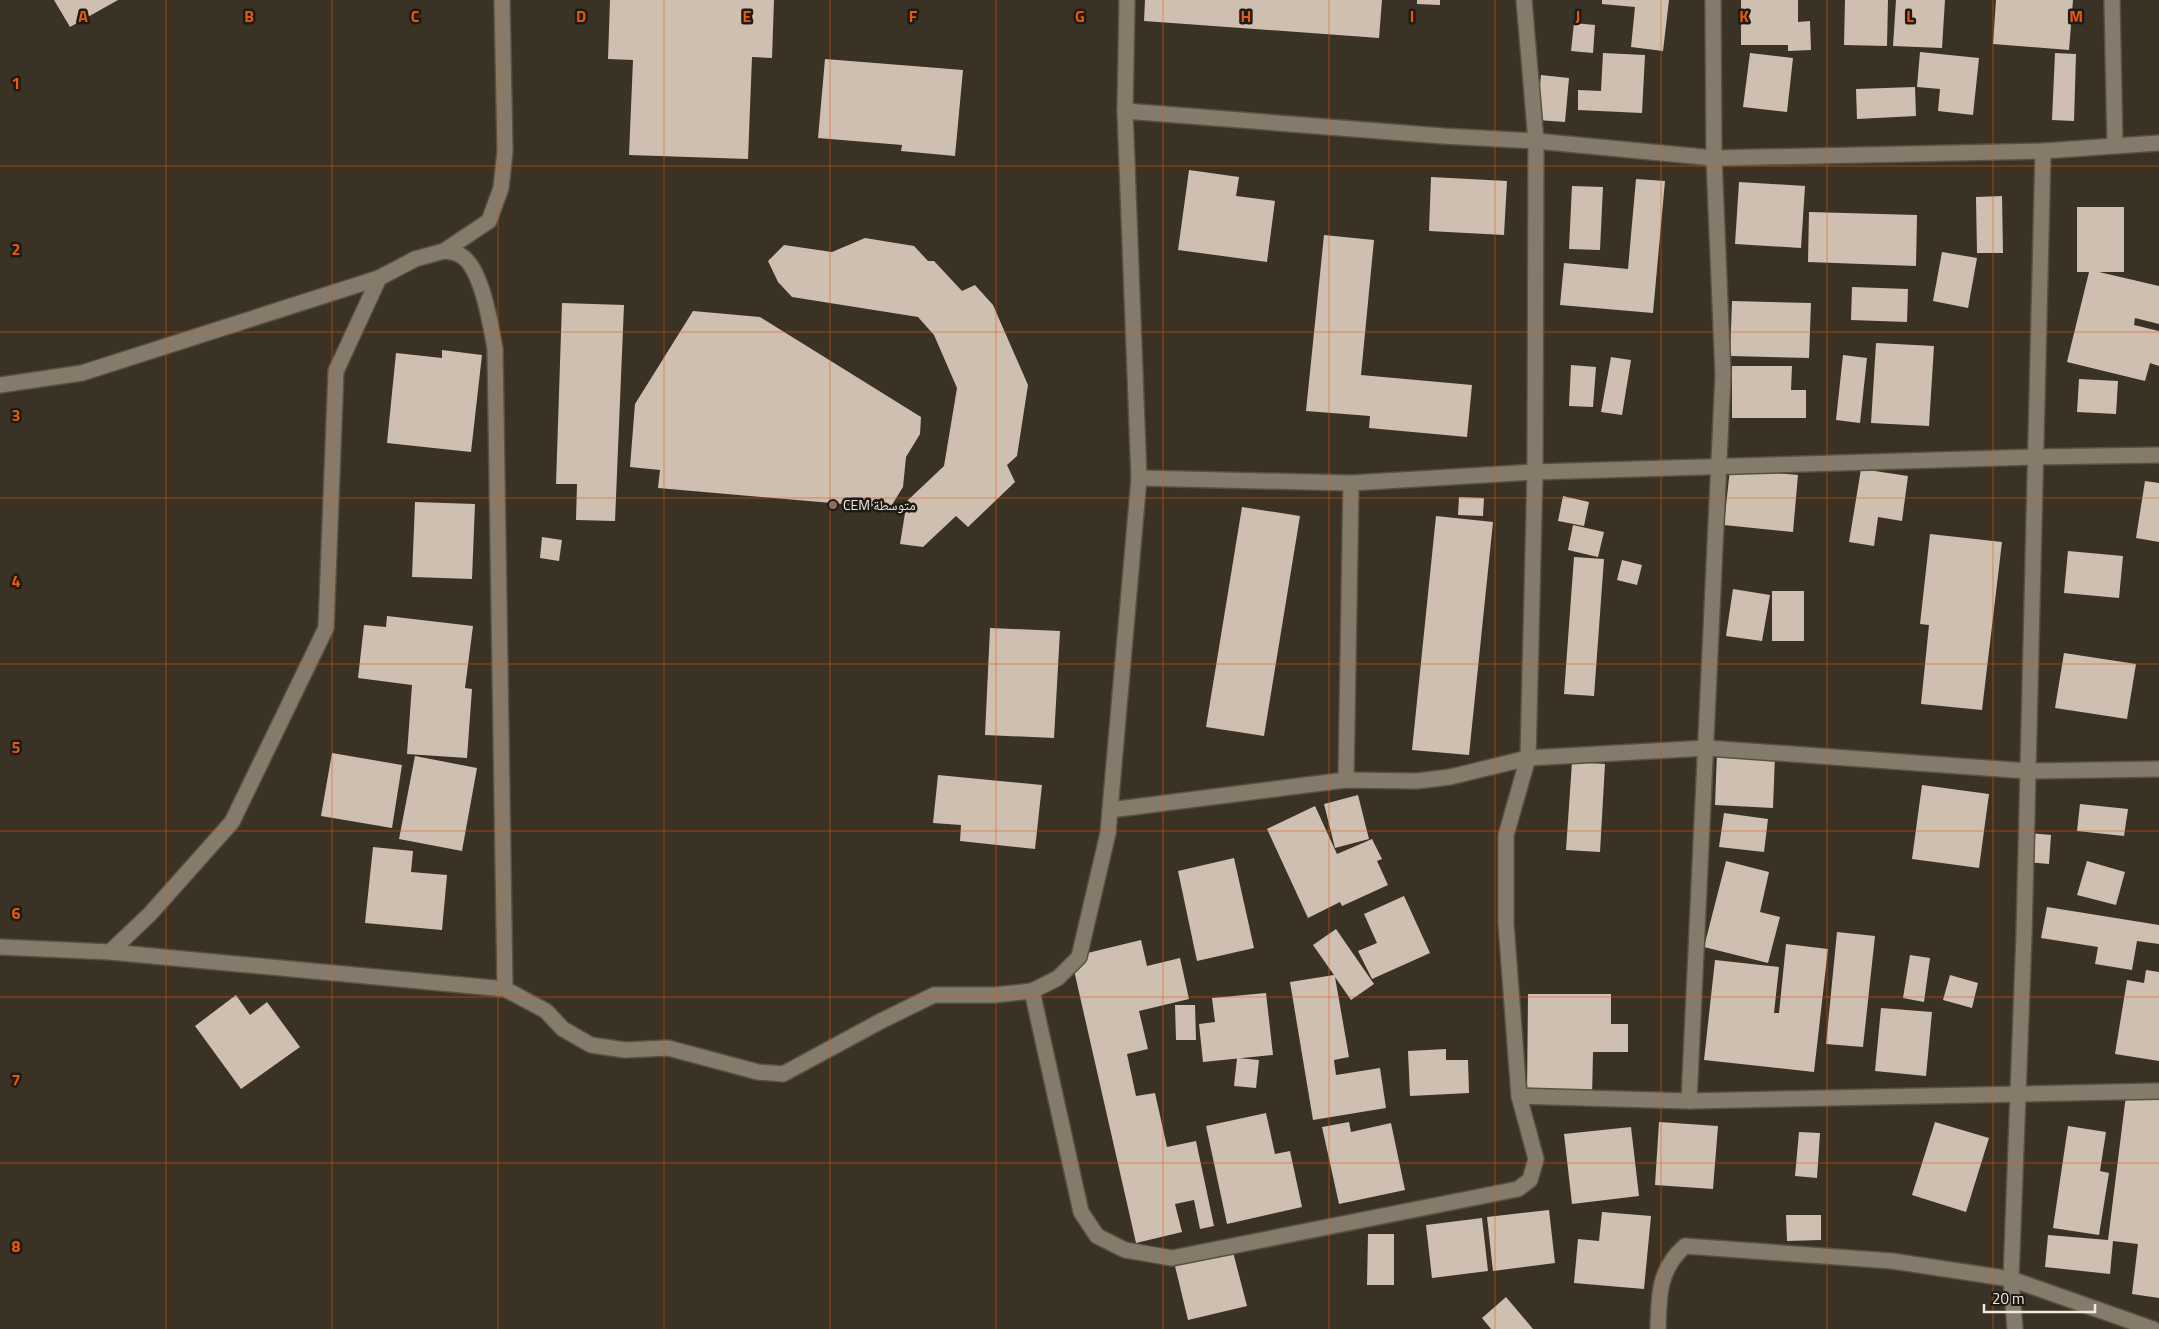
<svg xmlns="http://www.w3.org/2000/svg" width="2159" height="1329" viewBox="0 0 2159 1329" font-family="'Titillium Web','Noto Naskh Arabic',sans-serif">
<rect width="100%" height="100%" fill="#3a3224"/>
<g fill="#cfbfb1">
<path d="M54 0H118L70 27Z"/>
<path d="M610 0H774L772 58 752 57 748 159 629 155 633 60 608 59Z"/>
<path d="M1145 0H1382L1379 38 1144 21Z"/>
<path d="M1417 0H1440V5L1417 4Z"/>
<path d="M1602 0H1669L1663 51 1631 47 1635 7 1602 4Z"/>
<path d="M1741 0H1798V22L1810 21 1811 50 1788 51V45H1741Z"/>
<path d="M1845 0H1888L1887 46 1844 45Z"/>
<path d="M1896 0H1945L1942 48 1893 46Z"/>
<path d="M1996 0H2073L2069 50 1993 44Z"/>
<path d="M1574 23 1595 25 1593 53 1571 51Z"/>
<path d="M1920 52 1979 58 1973 115 1938 111 1940 89 1917 87Z"/>
<path d="M1603 53 1645 55 1642 113 1578 110V90L1601 91Z"/>
<path d="M1750 53 1793 58 1787 112 1743 107Z"/>
<path d="M2055 53 2076 54 2074 121 2052 120Z"/>
<path d="M825 59 963 70 955 156 901 151 902 145 818 138Z"/>
<path d="M1541 75 1569 78 1565 122 1537 120Z"/>
<path d="M1915 87 1916 116 1857 119 1856 89Z"/>
<path d="M1189 170 1239 177 1236 196 1275 201 1267 262 1178 250Z"/>
<path d="M1431 177 1507 181 1504 235 1429 231Z"/>
<path d="M1636 179 1665 181 1653 313 1560 305 1564 263 1628 269Z"/>
<path d="M1739 182 1805 186 1801 248 1735 244Z"/>
<path d="M1572 186 1603 187 1600 250 1569 249Z"/>
<path d="M2002 196 2003 253H1977L1976 197Z"/>
<path d="M2077 207H2124V272H2099L2159 286V324L2135 318 2134 325 2159 331V366L2150 363 2145 381 2067 362 2089 272H2077Z"/>
<path d="M1809 212 1917 215 1916 266 1808 262Z"/>
<path d="M1324 235 1374 240 1361 375 1472 385 1467 437 1369 428 1370 416 1306 411Z"/>
<path d="M865 238 914 246 928 261H934L962 291 975 285 993 305 1028 385 1017 456 1007 465 1015 482 968 527 956 516 923 547 900 544 907 501 944 466 957 388 934 335 918 317 792 297 778 282 768 261 784 245 832 252Z"/>
<path d="M1942 252 1977 258 1968 308 1933 301Z"/>
<path d="M1852 287 1908 289 1907 322 1851 320Z"/>
<path d="M1732 301 1811 303 1809 358 1730 356Z"/>
<path d="M562 303 624 305 615 521 576 520 577 484H556Z"/>
<path d="M693 311 760 317 921 417 920 434 906 457 903 487 890 508 658 488 660 470 630 467 635 404Z"/>
<path d="M1876 343 1934 346 1929 426 1871 423Z"/>
<path d="M442 350 482 355 471 452 387 443 396 353 442 358Z"/>
<path d="M1843 355 1867 358 1860 423 1836 420Z"/>
<path d="M1611 357 1631 360 1622 415 1601 412Z"/>
<path d="M1571 365 1596 367 1593 407 1569 406Z"/>
<path d="M1732 366H1792L1791 390H1806V418H1732Z"/>
<path d="M2079 379 2118 381 2116 414 2077 412Z"/>
<path d="M1730 469 1798 475 1793 532 1724 525Z"/>
<path d="M1861 469 1908 476 1902 521 1878 517 1874 546 1849 542Z"/>
<path d="M2145 481 2159 483V542L2136 538Z"/>
<path d="M1563 496 1589 502 1584 526 1558 521Z"/>
<path d="M1459 497 1484 498 1483 516 1458 515Z"/>
<path d="M415 502 475 504 472 579 412 577Z"/>
<path d="M1242 507 1300 516 1264 736 1206 727Z"/>
<path d="M1436 516 1493 522 1469 755 1412 750Z"/>
<path d="M1573 525 1604 532 1598 557 1568 550Z"/>
<path d="M1930 534 2002 542 1982 710 1921 704 1929 625 1920 624Z"/>
<path d="M542 537 562 540 559 561 540 558Z"/>
<path d="M2068 551 2123 556 2119 598 2064 593Z"/>
<path d="M1574 557 1604 559 1594 696 1564 694Z"/>
<path d="M1622 560 1642 565 1637 585 1617 580Z"/>
<path d="M1733 589 1770 595 1762 641 1726 636Z"/>
<rect x="1772" y="591" width="32" height="50"/>
<path d="M387 616 473 626 465 688 472 689 467 758 407 754 412 685 358 678 364 625 386 627Z"/>
<path d="M990 628 1060 631 1054 738 985 735Z"/>
<path d="M2064 653 2136 664 2127 719 2055 708Z"/>
<path d="M1717 752 1775 755 1773 808 1715 805Z"/>
<path d="M332 753 402 765 392 828 321 816Z"/>
<path d="M415 756 477 768 462 851 399 839Z"/>
<path d="M1572 762 1605 764 1600 852 1566 850Z"/>
<path d="M938 775 1042 785 1035 849 960 841 961 825 933 823Z"/>
<path d="M1922 785 1989 794 1979 868 1912 859Z"/>
<path d="M1358 795 1369 839 1335 848 1324 804Z"/>
<path d="M2080 804 2128 809 2124 836 2077 831Z"/>
<path d="M1315 806 1337 854 1372 839 1382 859 1377 861 1388 885 1342 906 1340 902 1308 918 1267 829Z"/>
<path d="M1724 813 1768 819 1764 852 1719 847Z"/>
<path d="M2029 833 2051 835 2049 864 2027 862Z"/>
<path d="M373 847 413 851 411 872 447 875 442 930 365 923Z"/>
<path d="M1234 858 1254 948 1197 961 1178 871Z"/>
<path d="M1726 861 1769 872 1760 912 1780 917 1768 963 1704 947Z"/>
<path d="M2087 861 2125 872 2116 905 2077 895Z"/>
<path d="M1404 896 1430 953 1372 979 1358 951 1377 943 1364 914Z"/>
<path d="M2047 907 2159 925V944L2137 941 2132 970 2095 964 2098 947 2041 938Z"/>
<path d="M1336 929 1374 984 1351 1000 1335 977 1349 1057 1334 1060 1336 1075 1380 1068 1386 1108 1313 1120 1290 982 1334 975 1313 945Z"/>
<path d="M1837 932 1875 936 1863 1047 1826 1044Z"/>
<path d="M1141 940 1147 966 1180 958 1189 999 1139 1011 1148 1049 1127 1054 1136 1096 1155 1093 1167 1147 1196 1141 1214 1226 1200 1229 1194 1200 1175 1204 1182 1232 1136 1243 1071 957Z"/>
<path d="M1786 944 1828 949 1814 1072 1704 1060 1715 960 1779 967 1774 1013H1779Z"/>
<path d="M1910 955 1930 958 1924 1002 1903 998Z"/>
<path d="M2146 970 2159 972V1061L2115 1054 2127 980 2144 983Z"/>
<path d="M1950 975 1978 983 1972 1008 1943 1000Z"/>
<path d="M1266 993 1273 1055 1203 1062 1199 1024 1215 1022 1212 998Z"/>
<path d="M1528 994H1611V1024H1628V1052H1593L1592 1098 1527 1097Z"/>
<path d="M236 995 250 1015 267 1002 300 1047 241 1089 195 1026Z"/>
<path d="M1175 1005H1195L1196 1040H1176Z"/>
<path d="M1881 1008 1932 1012 1926 1076 1875 1071Z"/>
<path d="M1446 1049V1060H1468L1469 1093 1410 1096 1408 1051Z"/>
<path d="M1237 1058 1259 1060 1256 1088 1234 1086Z"/>
<path d="M2126 1095 2159 1099V1298L2132 1294 2138 1244 2113 1241 2110 1274 2045 1267 2048 1235 2108 1240Z"/>
<path d="M1266 1113 1275 1154 1290 1151 1302 1207 1227 1224 1206 1126Z"/>
<path d="M1349 1122 1351 1132 1391 1123 1405 1190 1339 1204 1322 1127Z"/>
<path d="M1659 1122 1718 1126 1713 1189 1655 1185Z"/>
<path d="M1935 1122 1989 1138 1966 1212 1912 1195Z"/>
<path d="M2068 1126 2106 1132 2100 1171 2109 1173 2099 1235 2053 1228Z"/>
<path d="M1631 1127 1639 1196 1572 1204 1564 1134Z"/>
<path d="M1799 1132 1820 1133 1817 1178 1795 1176Z"/>
<path d="M1549 1210 1555 1263 1493 1271 1487 1217Z"/>
<path d="M1602 1212 1651 1216 1644 1289 1574 1283 1578 1239 1599 1241Z"/>
<path d="M1786 1215H1821V1240L1787 1241Z"/>
<path d="M1482 1218 1488 1271 1432 1278 1426 1225Z"/>
<path d="M1368 1234H1394V1285H1367Z"/>
<path d="M1233 1252 1247 1306 1188 1320 1175 1266Z"/>
<path d="M1506 1297 1533 1329H1491L1482 1318Z"/>
</g>
<g fill="none" stroke-linecap="round" stroke-linejoin="round">
<g stroke="#575043" stroke-width="18">
<g id="minor">
<path d="M2112 0 2115 146"/>
<path d="M1125 111 1127 0"/>
<path d="M444 251C449 252 455 252 460 255 482 266 491 327 495 349L505 989"/>
<path d="M0 385 82 373 379 278"/>
<path d="M1139 478 1351 483 1535 472 2035 457 2159 455"/>
<path d="M1346 780 1351 483"/>
<path d="M1110 810 1346 780 1417 781 1450 777 1528 758 1707 748 2028 771 2159 769"/>
<path d="M0 947 110 952 505 989 546 1011 563 1029 591 1045 625 1050 668 1048 758 1072 783 1074 881 1021 934 995H994L1032 991 1058 978 1079 957 1108 833 1139 478 1125 111 1443 136 1536 141 1714 158 2043 151 2159 143"/>
<path d="M110 952 150 914 232 822 326 628 336 371 379 278 415 259 444 251 489 221 501 188 505 151 502 0"/>
<path d="M1032 991 1081 1212 1097 1236 1125 1250 1172 1258 1518 1189 1530 1180 1536 1159 1519 1096 1506 924V835L1528 758 1535 472 1536 141 1524 0"/>
<path d="M1519 1096 1689 1101 2159 1091"/>
<path d="M1689 1101 1723 375 1714 158 1713 0"/>
<path d="M1658 1329C1659 1296 1658 1270 1685 1246L1892 1261 2011 1279 2153 1329"/>
<path d="M2015 1329 2011 1279 2024 935 2043 151"/>
</g>
</g>
<use href="#minor" stroke="#847b6a" stroke-width="15"/>
</g>
<path fill="none" stroke="#e8590c" stroke-width="1" stroke-opacity="0.55" d="M166 0V1329M332 0V1329M498 0V1329M664 0V1329M830 0V1329M996 0V1329M1163 0V1329M1329 0V1329M1495 0V1329M1661 0V1329M1827 0V1329M1993 0V1329M0 166H2159M0 332H2159M0 498H2159M0 664H2159M0 831H2159M0 997H2159M0 1163H2159"/>
<circle fill="#8d6e63" stroke="#1e1a14" stroke-width="2" cx="833" cy="505" r="5"/>
<g text-anchor="middle" stroke-width="5" stroke-linejoin="round" paint-order="stroke">
<g font-size="14" fill="#efe9e0" stroke="#1e1a14" text-anchor="start">
<text x="843" y="510">CEM متوسطة</text>
</g>
</g>
<g font-size="16" text-anchor="middle" font-weight="bold" fill="#e8590c" stroke="#1e1a14" stroke-width="5" stroke-linejoin="round" paint-order="stroke">
<text x="83" y="22">A</text>
<text x="249" y="22">B</text>
<text x="415" y="22">C</text>
<text x="581" y="22">D</text>
<text x="747" y="22">E</text>
<text x="913" y="22">F</text>
<text x="1080" y="22">G</text>
<text x="1246" y="22">H</text>
<text x="1412" y="22">I</text>
<text x="1578" y="22">J</text>
<text x="1744" y="22">K</text>
<text x="1910" y="22">L</text>
<text x="2076" y="22">M</text>
<text x="16" y="89">1</text>
<text x="16" y="255">2</text>
<text x="16" y="421">3</text>
<text x="16" y="587">4</text>
<text x="16" y="753">5</text>
<text x="16" y="919">6</text>
<text x="16" y="1086">7</text>
<text x="16" y="1252">8</text>
</g>
<path d="M1984 1304v8h111v-8" fill="none" stroke="#efe9e0" stroke-width="2.5"/>
<text x="1992" y="1304" font-size="15" fill="#efe9e0" stroke="#1e1a14" stroke-width="4" paint-order="stroke">20 m</text>
</svg>
